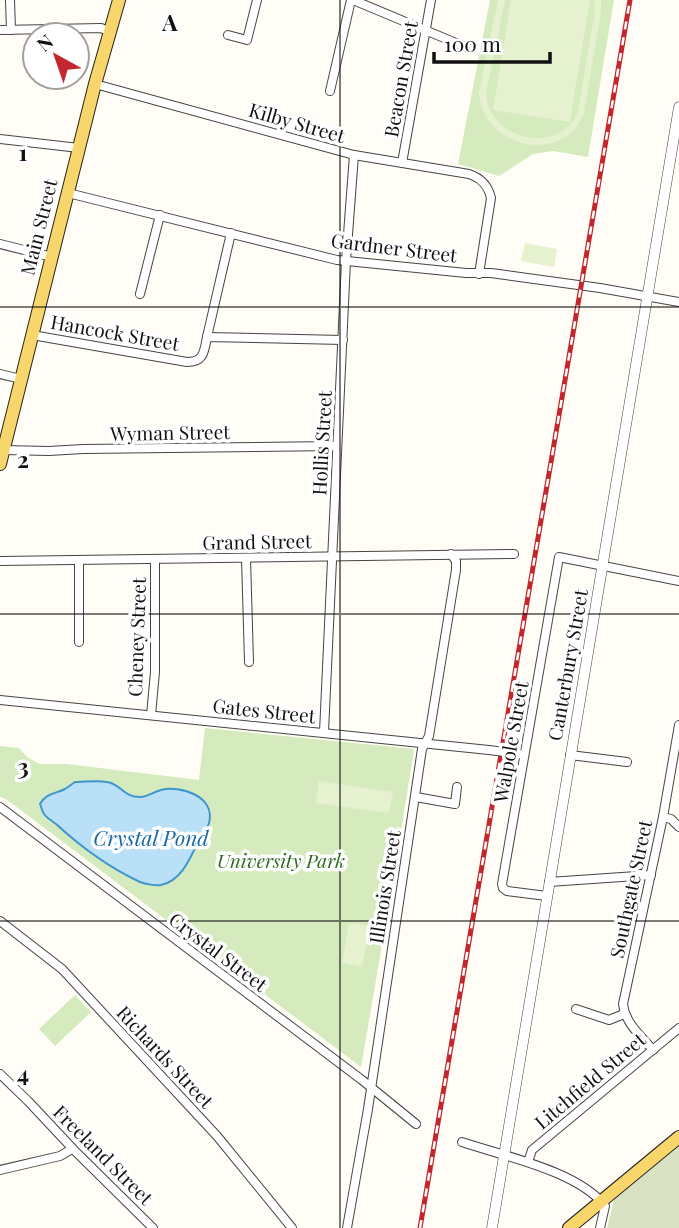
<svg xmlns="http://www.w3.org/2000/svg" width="679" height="1228" viewBox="0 0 679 1228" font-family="'Playfair Display',serif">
<rect width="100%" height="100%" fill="#fffdf5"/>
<g fill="#d5ebbd">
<path d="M490 0H614L588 157 553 151 533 154 499 176 458 164Z"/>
<path d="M205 728 414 749 396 864 361 1067 6 799 0 797V746L19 748 27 757 39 764H67L199 780Z"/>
<path d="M75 995 91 1012 55 1046 39 1029Z"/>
</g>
<path fill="#d9e3c4" d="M679 1146V1228H607L614 1200Z"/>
<g fill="#e6f2cf">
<path d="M498 0H505L486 94C488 140 561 157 578 111L595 11 594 0H601V12L584 113C565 166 482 148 479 93Z"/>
<path d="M511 0H590L570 122 493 110Z"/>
<path d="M525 243 557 249 554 267 521 261Z"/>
<path d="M319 781 393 792 389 813 316 803Z"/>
<path d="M349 923 370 926 362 967 342 963Z"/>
</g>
<path fill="#b9e0f7" stroke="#3f96cf" stroke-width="2" d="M75 782C85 782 97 780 107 782 121 784 123 797 140 797 148 797 153 792 161 790 180 785 216 796 209 823 207 831 199 839 196 846 189 861 180 881 161 885 156 886 145 884 140 882 110 868 81 847 56 824 52 821 47 818 44 814 42 811 41 806 40 804 46 793 55 794 65 789 68 787 72 784 75 782Z"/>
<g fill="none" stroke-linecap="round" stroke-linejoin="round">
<g stroke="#444" stroke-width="10">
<g id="minor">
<path d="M10 0 11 30"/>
<path d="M353 0 468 48"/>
<path d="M0 30 101 28 111 32"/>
<path d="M228 35 247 40 257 0"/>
<path d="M95 84 354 155 469 174C481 178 488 185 491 198L479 274"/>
<path d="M330 91 351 0"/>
<path d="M0 139 79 148"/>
<path d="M402 163 431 0"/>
<path d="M68 193 337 260 466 273H491L600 288 679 302"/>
<path d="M0 244 52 257"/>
<path d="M140 294 160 215"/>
<path d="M32 335 187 362C204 362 204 352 207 337L343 340"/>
<path d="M207 337 231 233"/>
<path d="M0 374 21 379"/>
<path d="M3 450 49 451 83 449 337 446"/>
<path d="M246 558 249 662"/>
<path d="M0 561 514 554"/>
<path d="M79 642V560"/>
<path d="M0 700 489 750"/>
<path d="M151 715 155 672V559"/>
<path d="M324 732 346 261 354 155"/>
<path d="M570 755 627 762"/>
<path d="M416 797 455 804 457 787"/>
<path d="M0 807 362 1080 416 1124"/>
<path d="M663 817 671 819 679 827"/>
<path d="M549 882 651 875"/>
<path d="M547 896 507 891 503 888 502 884 559 557 679 581"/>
<path d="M0 921 62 969 217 1136 292 1228"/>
<path d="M576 1009 609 1020 624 1014"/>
<path d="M653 1050C641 1036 625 1023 623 1004L663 817 679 725"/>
<path d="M0 1074 28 1101 74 1150 153 1228"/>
<path d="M462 1142C503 1156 578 1171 605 1206L600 1228"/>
<path d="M528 1162 532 1150 679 1028"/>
<path d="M0 1170 60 1156 72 1149"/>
<path d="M347 1228 368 1109 422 749 429 736 456 570V561L451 554"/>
</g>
</g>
<g stroke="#444" stroke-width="11">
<path id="tertiary" d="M492 1228 679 107"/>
</g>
<g stroke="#222" stroke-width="14">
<g id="primary">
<path d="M0 464 95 84 119 0"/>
<path d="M569 1228 679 1137"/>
</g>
</g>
<use href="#minor" stroke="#fff" stroke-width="8"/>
<use href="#tertiary" stroke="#fff" stroke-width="10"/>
<use href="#primary" stroke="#f9d66b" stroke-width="12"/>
<g stroke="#c4262e" stroke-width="5">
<path id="rail" d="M420 1228 630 0"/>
</g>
<use href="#rail" stroke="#fff" stroke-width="2.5" stroke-dasharray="8" stroke-linecap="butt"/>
<g stroke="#444" stroke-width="10" stroke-linecap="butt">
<path id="minor-bridge" d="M489 750 519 754"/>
</g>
<use href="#minor-bridge" stroke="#fff" stroke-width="8"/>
</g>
<path fill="none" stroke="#111" stroke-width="2" stroke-opacity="0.55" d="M340 0V1228M0 307H679M0 614H679M0 921H679"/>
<g text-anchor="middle" stroke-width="7" stroke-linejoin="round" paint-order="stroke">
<g font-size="19" fill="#111" stroke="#fff">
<text transform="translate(401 79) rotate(-80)" y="7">Beacon Street</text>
<text transform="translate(297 123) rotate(16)" y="7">Kilby Street</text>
<text transform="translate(39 227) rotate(-76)" y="7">Main Street</text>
<text transform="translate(394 248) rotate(7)" y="7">Gardner Street</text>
<text transform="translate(115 333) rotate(10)" y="7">Hancock Street</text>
<text transform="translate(170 433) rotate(-1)" y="7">Wyman Street</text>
<text transform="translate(322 443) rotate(-87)" y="7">Hollis Street</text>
<text transform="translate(257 542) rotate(-1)" y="7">Grand Street</text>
<text transform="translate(137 637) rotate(-88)" y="7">Cheney Street</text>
<text transform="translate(568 665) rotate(-80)" y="7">Canterbury Street</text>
<text transform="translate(264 711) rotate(6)" y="7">Gates Street</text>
<text transform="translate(511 742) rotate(-80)" y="7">Walpole Street</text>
<text transform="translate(385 887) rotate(-81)" y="7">Illinois Street</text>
<text transform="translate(631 889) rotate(-78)" y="7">Southgate Street</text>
<text transform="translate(218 952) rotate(37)" y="7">Crystal Street</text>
<text transform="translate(165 1057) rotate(47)" y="7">Richards Street</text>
<text transform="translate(590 1081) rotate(-40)" y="7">Litchfield Street</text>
<text transform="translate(103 1155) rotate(45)" y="7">Freeland Street</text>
</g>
<g font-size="19" font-style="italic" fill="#2f6b1f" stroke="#fff">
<text x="281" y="868">University Park</text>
</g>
<g font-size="21" font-style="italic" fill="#1768a6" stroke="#fff">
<text x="151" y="846">Crystal Pond</text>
</g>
</g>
<g font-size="23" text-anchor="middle" font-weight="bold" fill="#111" stroke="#fff" stroke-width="7" stroke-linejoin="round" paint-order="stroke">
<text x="170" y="31">A</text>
<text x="23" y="161">1</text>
<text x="23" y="468">2</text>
<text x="23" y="775">3</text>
<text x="23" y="1082">4</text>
</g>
<g transform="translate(56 56) rotate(320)"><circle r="33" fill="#ffffff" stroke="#a0a0a0" stroke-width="2"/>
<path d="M0-5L12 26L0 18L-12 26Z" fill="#c4262e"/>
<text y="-10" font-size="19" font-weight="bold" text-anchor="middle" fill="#111111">N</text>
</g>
<path d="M434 52v10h116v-10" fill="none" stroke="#111111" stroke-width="3.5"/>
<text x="444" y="52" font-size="21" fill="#111111" stroke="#ffffff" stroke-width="5" paint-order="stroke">100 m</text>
</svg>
